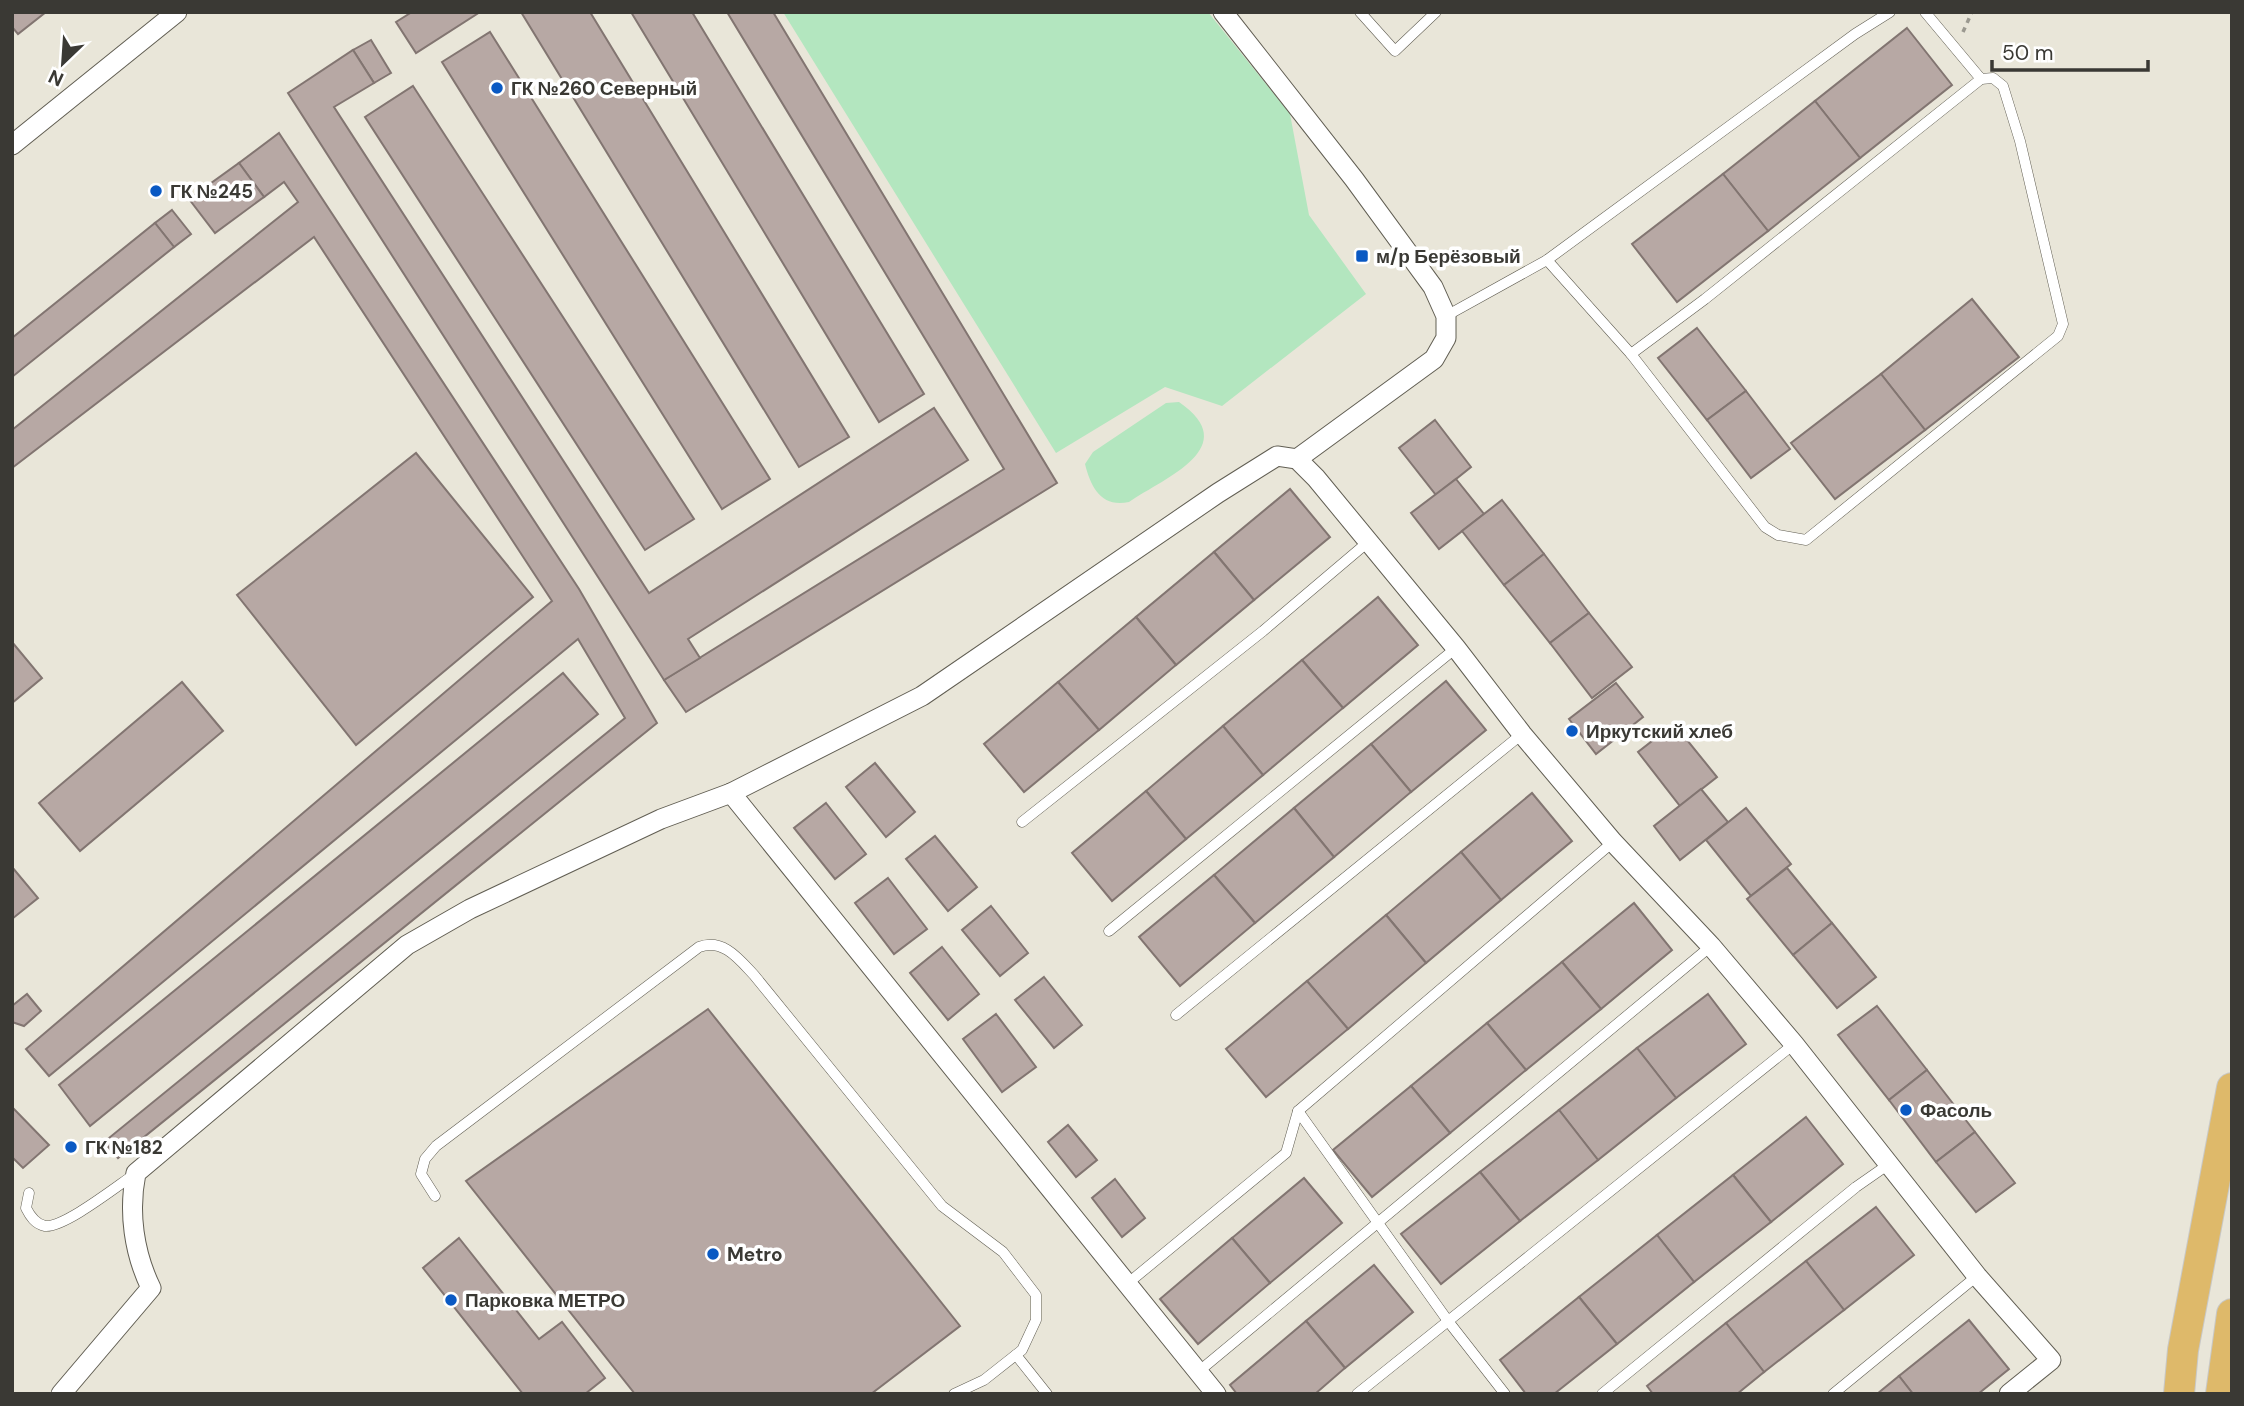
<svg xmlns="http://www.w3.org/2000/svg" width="2244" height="1406" viewBox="0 0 2244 1406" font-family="'DM Sans',sans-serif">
<rect width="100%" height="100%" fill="#e9e6d9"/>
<g fill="#b3e6bf">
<path d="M783 12H1208L1290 114 1309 215 1366 294 1222 406 1165 387 1056 453Z"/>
<path d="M1179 402C1244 447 1166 477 1129 502 1102 508 1091 488 1085 464L1093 452 1166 403Z"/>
</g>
<g fill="#b7a8a4" stroke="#827571" stroke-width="2">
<path d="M12 12H46L18 34 12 27Z"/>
<path d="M412 12H480L416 53 396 22Z"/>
<path d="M521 12H590L849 437 799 467Z"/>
<path d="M631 12H692L924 394 879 422Z"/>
<path d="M727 12H773L1057 483 686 712 664 680 1004 469Z"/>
<path d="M1907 28 1952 85 1860 158 1815 101Z"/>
<path d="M490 32 770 479 722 509 442 62Z"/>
<path d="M371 40 391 73 374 83 353 50Z"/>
<path d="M353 50 374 83 334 107 649 593 934 408 968 460 688 639 700 658 664 680 288 93Z"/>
<path d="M413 86 694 519 645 550 365 117Z"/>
<path d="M1815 101 1860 158 1768 231 1723 174Z"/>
<path d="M279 133 579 589 657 723 118 1158 104 1142 625 718 578 639 49 1076 26 1049 552 601 314 237 12 468V430L298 202 284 182 264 197 239 163Z"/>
<path d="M239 163 264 197 215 233 189 199Z"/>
<path d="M1723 174 1768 231 1677 302 1632 244Z"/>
<path d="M172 210 191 234 174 247 155 223Z"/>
<path d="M155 223 174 247 12 377V338Z"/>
<path d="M1972 299 2019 357 1925 430 1881 374Z"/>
<path d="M1697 328 1746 391 1707 420 1658 358Z"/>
<path d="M1881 374 1925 430 1835 499 1791 443Z"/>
<path d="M1746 391 1790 449 1751 478 1707 420Z"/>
<path d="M1435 420 1471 467 1436 495 1399 448Z"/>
<path d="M416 453 533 597 356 745 237 595Z"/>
<path d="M1456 479 1484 514 1439 549 1411 513Z"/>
<path d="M1290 489 1330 537 1254 600 1214 552Z"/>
<path d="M1502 500 1544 554 1504 585 1462 531Z"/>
<path d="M1214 552 1254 600 1176 665 1136 617Z"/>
<path d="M1544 554 1589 613 1550 643 1504 585Z"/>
<path d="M1378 597 1418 645 1343 708 1302 660Z"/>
<path d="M1589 613 1632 667 1592 698 1550 643Z"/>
<path d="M1136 617 1176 665 1099 730 1058 682Z"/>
<path d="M12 642 42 678 12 703Z"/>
<path d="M1302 660 1343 708 1263 775 1223 726Z"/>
<path d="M563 673 598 714 90 1126 59 1085Z"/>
<path d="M1446 681 1486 730 1411 792 1371 744Z"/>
<path d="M182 682 223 731 80 851 39 803Z"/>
<path d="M1058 682 1099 730 1024 792 984 744Z"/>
<path d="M1616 683 1643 717 1596 754 1569 719Z"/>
<path d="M1674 724 1717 777 1680 806 1638 752Z"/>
<path d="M1223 726 1263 775 1186 839 1146 791Z"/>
<path d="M1371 744 1411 792 1334 857 1294 808Z"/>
<path d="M875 763 915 812 886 837 846 787Z"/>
<path d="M1701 789 1728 822 1680 860 1654 826Z"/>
<path d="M1146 791 1186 839 1112 901 1072 853Z"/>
<path d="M1532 793 1572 841 1501 900 1461 852Z"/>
<path d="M826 803 866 854 835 879 794 828Z"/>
<path d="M1294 808 1334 857 1255 923 1214 875Z"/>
<path d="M1746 808 1791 864 1751 896 1706 840Z"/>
<path d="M935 836 977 887 948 911 906 859Z"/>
<path d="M1461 852 1501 900 1426 963 1386 915Z"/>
<path d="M12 867 38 898 12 919Z"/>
<path d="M1787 868 1832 923 1793 955 1747 899Z"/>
<path d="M1214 875 1255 923 1180 986 1139 937Z"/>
<path d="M888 878 927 929 894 954 855 903Z"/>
<path d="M1634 903 1672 950 1601 1009 1562 962Z"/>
<path d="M991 906 1028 953 1000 976 962 930Z"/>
<path d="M1386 915 1426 963 1348 1029 1307 981Z"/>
<path d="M1832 923 1876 977 1837 1008 1793 955Z"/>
<path d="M942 947 979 994 948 1020 910 973Z"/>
<path d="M1562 962 1601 1009 1526 1070 1487 1023Z"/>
<path d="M1044 977 1082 1025 1054 1048 1015 1000Z"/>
<path d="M1307 981 1348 1029 1266 1097 1226 1049Z"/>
<path d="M27 994 41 1011 24 1026 12 1022V1006Z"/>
<path d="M1708 994 1746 1044 1676 1098 1637 1048Z"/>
<path d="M1877 1006 1927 1070 1889 1100 1838 1035Z"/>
<path d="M708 1009 960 1326 871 1394H635L466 1181Z"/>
<path d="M996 1014 1036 1067 1002 1092 963 1039Z"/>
<path d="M1487 1023 1526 1070 1450 1133 1411 1086Z"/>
<path d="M1637 1048 1676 1098 1598 1160 1559 1110Z"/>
<path d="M1927 1070 1975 1132 1936 1162 1889 1100Z"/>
<path d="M1411 1086 1450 1133 1372 1197 1333 1150Z"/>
<path d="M12 1107 49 1145 23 1168 12 1157Z"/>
<path d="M1559 1110 1598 1160 1520 1221 1480 1172Z"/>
<path d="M1806 1117 1843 1164 1771 1222 1733 1175Z"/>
<path d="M1068 1125 1097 1160 1076 1177 1048 1142Z"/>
<path d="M1975 1132 2015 1183 1976 1212 1936 1162Z"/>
<path d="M1480 1172 1520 1221 1441 1284 1401 1234Z"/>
<path d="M1733 1175 1771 1222 1694 1282 1657 1235Z"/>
<path d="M1304 1178 1342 1223 1270 1283 1232 1238Z"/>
<path d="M1115 1179 1145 1218 1122 1237 1092 1198Z"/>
<path d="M1876 1207 1914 1255 1844 1310 1806 1261Z"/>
<path d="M1657 1235 1694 1282 1617 1344 1579 1297Z"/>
<path d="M459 1238 539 1339 562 1322 605 1378 585 1394H523L423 1268Z"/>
<path d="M1232 1238 1270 1283 1198 1344 1160 1299Z"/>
<path d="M1806 1261 1844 1310 1764 1372 1726 1323Z"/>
<path d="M1374 1265 1413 1312 1345 1368 1306 1321Z"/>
<path d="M1579 1297 1617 1344 1554 1394H1526L1500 1360Z"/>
<path d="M1969 1320 2009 1369 1978 1394H1913L1899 1376Z"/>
<path d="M1306 1321 1345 1368 1315 1394H1237L1230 1385Z"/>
<path d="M1726 1323 1764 1372 1737 1394H1653L1647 1386Z"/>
<path d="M1899 1376 1913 1394H1877Z"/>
</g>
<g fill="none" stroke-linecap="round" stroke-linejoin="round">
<g stroke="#615e53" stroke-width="11">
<g id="service">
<path d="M1360 12 1395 51 1436 12"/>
<path d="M1547 260 1631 354 1765 527 1778 535 1806 540 2058 336 2063 324 2020 141 2003 86 1993 78 1981 79 1925 12"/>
<path d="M1446 316 1547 260 1855 34 1890 12"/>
<path d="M1631 354 1705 299 1981 79"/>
<path d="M1022 822 1263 631 1368 542"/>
<path d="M1109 931 1456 648"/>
<path d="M1176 1015 1522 734"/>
<path d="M1298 1111 1448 1321 1505 1394"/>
<path d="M29 1193 26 1208C30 1216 35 1224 45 1226 64 1228 117 1186 135 1174"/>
<path d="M435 1196 421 1174 425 1159 436 1146 699 947C723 938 739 959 754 975L942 1206 1003 1252 1036 1295V1320L1022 1350 984 1380 954 1394"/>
<path d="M1127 1284 1286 1153 1298 1111 1613 842"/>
<path d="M1016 1355 1047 1394"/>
<path d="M1198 1372 1711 946"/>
<path d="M1357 1394 1794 1044"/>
<path d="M1602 1394 1856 1187 1889 1164"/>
<path d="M1833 1394 1977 1276"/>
</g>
</g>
<g stroke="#615e53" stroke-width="21">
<g id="minor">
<path d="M1223 12 1354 179 1433 287 1446 316V338L1434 359 1297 459"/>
<path d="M12 145 177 12"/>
<path d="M731 793 1216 1394"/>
<path d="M61 1394 151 1288C134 1253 128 1212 136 1173L407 945 470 909 661 819 731 793 922 696 1218 493 1277 456 1297 459 1316 478 1456 648 1522 734 1613 842 1711 946 1794 1044 1977 1276 2051 1360 2009 1394"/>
</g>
</g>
<g stroke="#c8c8c6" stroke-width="32">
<g id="primary">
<path d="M2179 1394 2183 1350 2232 1088"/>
<path d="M2221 1394 2232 1314"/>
</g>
</g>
<path stroke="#9b9990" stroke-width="3.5" stroke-dasharray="5 5" stroke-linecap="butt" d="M1963 32 1972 12"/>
<use href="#service" stroke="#fff" stroke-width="10"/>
<use href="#minor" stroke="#fff" stroke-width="19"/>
<use href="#primary" stroke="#deb96a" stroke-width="30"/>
</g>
<g fill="#0a59c3" stroke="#fff" stroke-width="2.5">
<circle cx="497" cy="88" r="7"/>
<circle cx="156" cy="191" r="7"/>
<rect x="1355" y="249" width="14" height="14" rx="3.5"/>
<circle cx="1572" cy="731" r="7"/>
<circle cx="1906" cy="1110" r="7"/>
<circle cx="71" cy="1147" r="7"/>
<circle cx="713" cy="1254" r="7"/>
<circle cx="451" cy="1300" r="7"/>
</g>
<g text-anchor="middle" stroke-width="7" stroke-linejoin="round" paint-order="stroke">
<g font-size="19" font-weight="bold" fill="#3a3934" stroke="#fff" text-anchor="start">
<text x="511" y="95">ГК №260 Северный</text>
<text x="170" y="198">ГК №245</text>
<text x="1376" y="263">м/р Берёзовый</text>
<text x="1586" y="738">Иркутский хлеб</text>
<text x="1920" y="1117">Фасоль</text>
<text x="85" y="1154">ГК №182</text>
<text x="727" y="1261">Metro</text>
<text x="465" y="1307">Парковка МЕТРО</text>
</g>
</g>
<rect width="2244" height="1406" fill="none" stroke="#3a3934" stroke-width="28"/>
<g transform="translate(63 63) rotate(205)" stroke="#ffffff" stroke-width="5" paint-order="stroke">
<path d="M0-5L12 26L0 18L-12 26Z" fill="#3a3934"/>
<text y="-10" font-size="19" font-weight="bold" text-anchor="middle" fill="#3a3934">N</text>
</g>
<path d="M1992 60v10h156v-10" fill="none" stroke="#3a3934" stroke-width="3.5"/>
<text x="2002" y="60" font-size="21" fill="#3a3934" stroke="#ffffff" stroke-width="5" paint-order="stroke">50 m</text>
</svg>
